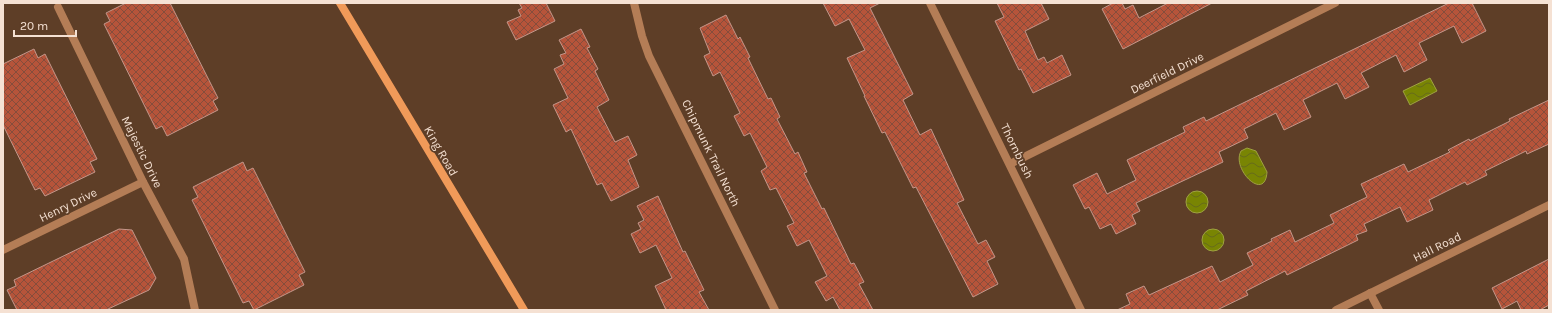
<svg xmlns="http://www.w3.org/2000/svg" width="1552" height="313" viewBox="0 0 1552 313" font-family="Karla,sans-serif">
<defs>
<pattern id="water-waves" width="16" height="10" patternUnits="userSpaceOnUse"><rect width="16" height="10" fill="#798503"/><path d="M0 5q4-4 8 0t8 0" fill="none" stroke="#666b1b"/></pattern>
<pattern id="building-cross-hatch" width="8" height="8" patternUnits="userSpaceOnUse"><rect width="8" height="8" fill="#b6543a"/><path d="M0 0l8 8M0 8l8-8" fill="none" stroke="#854d3c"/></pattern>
</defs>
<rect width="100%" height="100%" fill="#5e3e27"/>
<g fill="url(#water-waves)" stroke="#9ea141">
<path d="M1430 78 1437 91 1410 105 1403 91Z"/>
<path d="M1247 148 1256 151 1267 172C1265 203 1231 169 1241 151Z"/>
<circle cx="1197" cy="202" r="11"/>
<circle cx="1213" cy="240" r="11"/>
</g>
<g fill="url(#building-cross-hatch)" stroke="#c39689">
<path d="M126 3H170L218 98 213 101 218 110 167 136 162 126 156 129 104 24 110 21 106 13Z"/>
<path d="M519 3H546L555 21 516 40 507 22 521 16 518 10 522 8Z"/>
<path d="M823 3H880L870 8 913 94 903 100 920 135 931 129 964 200 957 203 978 244 986 240 995 257 987 261 998 284 973 297 916 187 913 188 885 132 882 133 864 96H865L847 58 865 50 849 19 835 26Z"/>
<path d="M997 3H1041L1049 19 1025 31 1038 60 1044 57 1047 63 1062 55 1071 75 1033 93 1021 69 1019 70 995 21 1004 17Z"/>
<path d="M1113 3H1122L1125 9 1133 5 1139 18 1168 3H1212L1123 49 1102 9Z"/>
<path d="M1449 3H1472L1486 31 1462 43 1454 26 1419 43 1427 60 1404 72 1396 55 1361 73 1369 87 1345 99 1337 83 1303 100 1311 117 1284 130 1276 113 1244 129 1248 138 1219 152 1223 162 1136 203 1140 211 1132 215 1136 224 1116 234 1111 224 1100 229 1089 207 1085 209 1073 185 1097 173 1107 194 1136 180 1127 160 1185 132 1183 127 1204 117 1206 121Z"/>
<path d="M726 15 738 39 740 37 750 57 748 58 768 99 771 98 780 117 777 119 795 154 798 152 807 172 804 173 822 209 824 208 851 264 854 263 864 282 859 284 873 310H840L833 297 826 301 815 282 827 276 809 240 797 246 787 226 794 223 776 188 770 190 761 171 767 167 750 133 744 136 734 116 740 113 720 72 713 76 704 56 710 53 700 28Z"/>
<path d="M581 29 590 47 587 48 598 69 595 71 609 100 597 107 615 142 628 136 637 155 628 160 639 187 611 201 602 183 597 185 571 129 566 132 553 105 568 98 554 69 564 64 560 55 566 53 559 40Z"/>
<path d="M34 49 38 58 45 54 97 159 90 162 95 172 45 196 40 188 35 190 3 125V64Z"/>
<path d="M1549 100V144L1527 154 1526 151 1485 171 1487 175 1467 185 1465 182 1429 200 1433 210 1407 222 1400 207 1364 224 1367 231 1356 235 1358 240 1287 275 1285 271 1246 291 1248 295 1217 310H1117L1130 304 1126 294 1144 286 1149 295 1212 266 1220 282 1253 265 1247 253 1272 241 1271 239 1290 230 1295 242 1334 223 1330 215 1367 197 1361 184 1404 164 1408 172 1450 152 1448 150 1469 139 1470 141 1510 121 1509 119Z"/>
<path d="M243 162 247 171 253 168 305 272 299 275 304 285 254 310 249 301 243 303 192 200 198 197 193 187Z"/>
<path d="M658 196 683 252 685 251 704 290 699 292 709 310H666L655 286 672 278 656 245 640 253 631 234 641 229 638 223 644 220 637 206Z"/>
<path d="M119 229 132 230 156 278 149 290 106 310H17L7 290 16 286 14 280Z"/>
<path d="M1549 259V305L1540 310H1521L1517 301 1502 309 1492 288Z"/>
</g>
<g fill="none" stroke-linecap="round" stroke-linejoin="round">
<g stroke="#b47d56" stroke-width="8">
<path d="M634 3 642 36 649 56 775 310"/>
<path d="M930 3 1081 310"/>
<path d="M58 7 143 182 184 259 195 310"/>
<path d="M1010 164 1335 3"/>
<path d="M3 250 143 182"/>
<path d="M1370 293 1379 310"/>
<path d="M1336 310 1549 205"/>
</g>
<path stroke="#f09a59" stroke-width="8" d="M340 3 524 310"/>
</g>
<g text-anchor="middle" stroke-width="3.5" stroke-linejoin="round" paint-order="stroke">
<g font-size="12" fill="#f5e1d3" stroke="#5e3e27">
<text transform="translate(1167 73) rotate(-26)" y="4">Deerfield Drive</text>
<text transform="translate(441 151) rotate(60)" y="4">King Road</text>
<text transform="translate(1017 151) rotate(64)" y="4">Thornbush</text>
<text transform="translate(142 152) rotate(64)" y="4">Majestic Drive</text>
<text transform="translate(711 153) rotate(64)" y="4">Chipmunk Trail North</text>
<text transform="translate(68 205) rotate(-26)" y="4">Henry Drive</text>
<text transform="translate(1437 247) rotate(-26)" y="4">Hall Road</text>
</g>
</g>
<rect width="1552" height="313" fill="none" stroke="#f5e1d3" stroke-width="8"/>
<path d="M14 30v6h62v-6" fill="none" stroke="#f5e1d3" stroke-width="2"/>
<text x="20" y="30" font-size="12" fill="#f5e1d3" stroke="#5e3e27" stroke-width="3" paint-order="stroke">20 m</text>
</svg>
